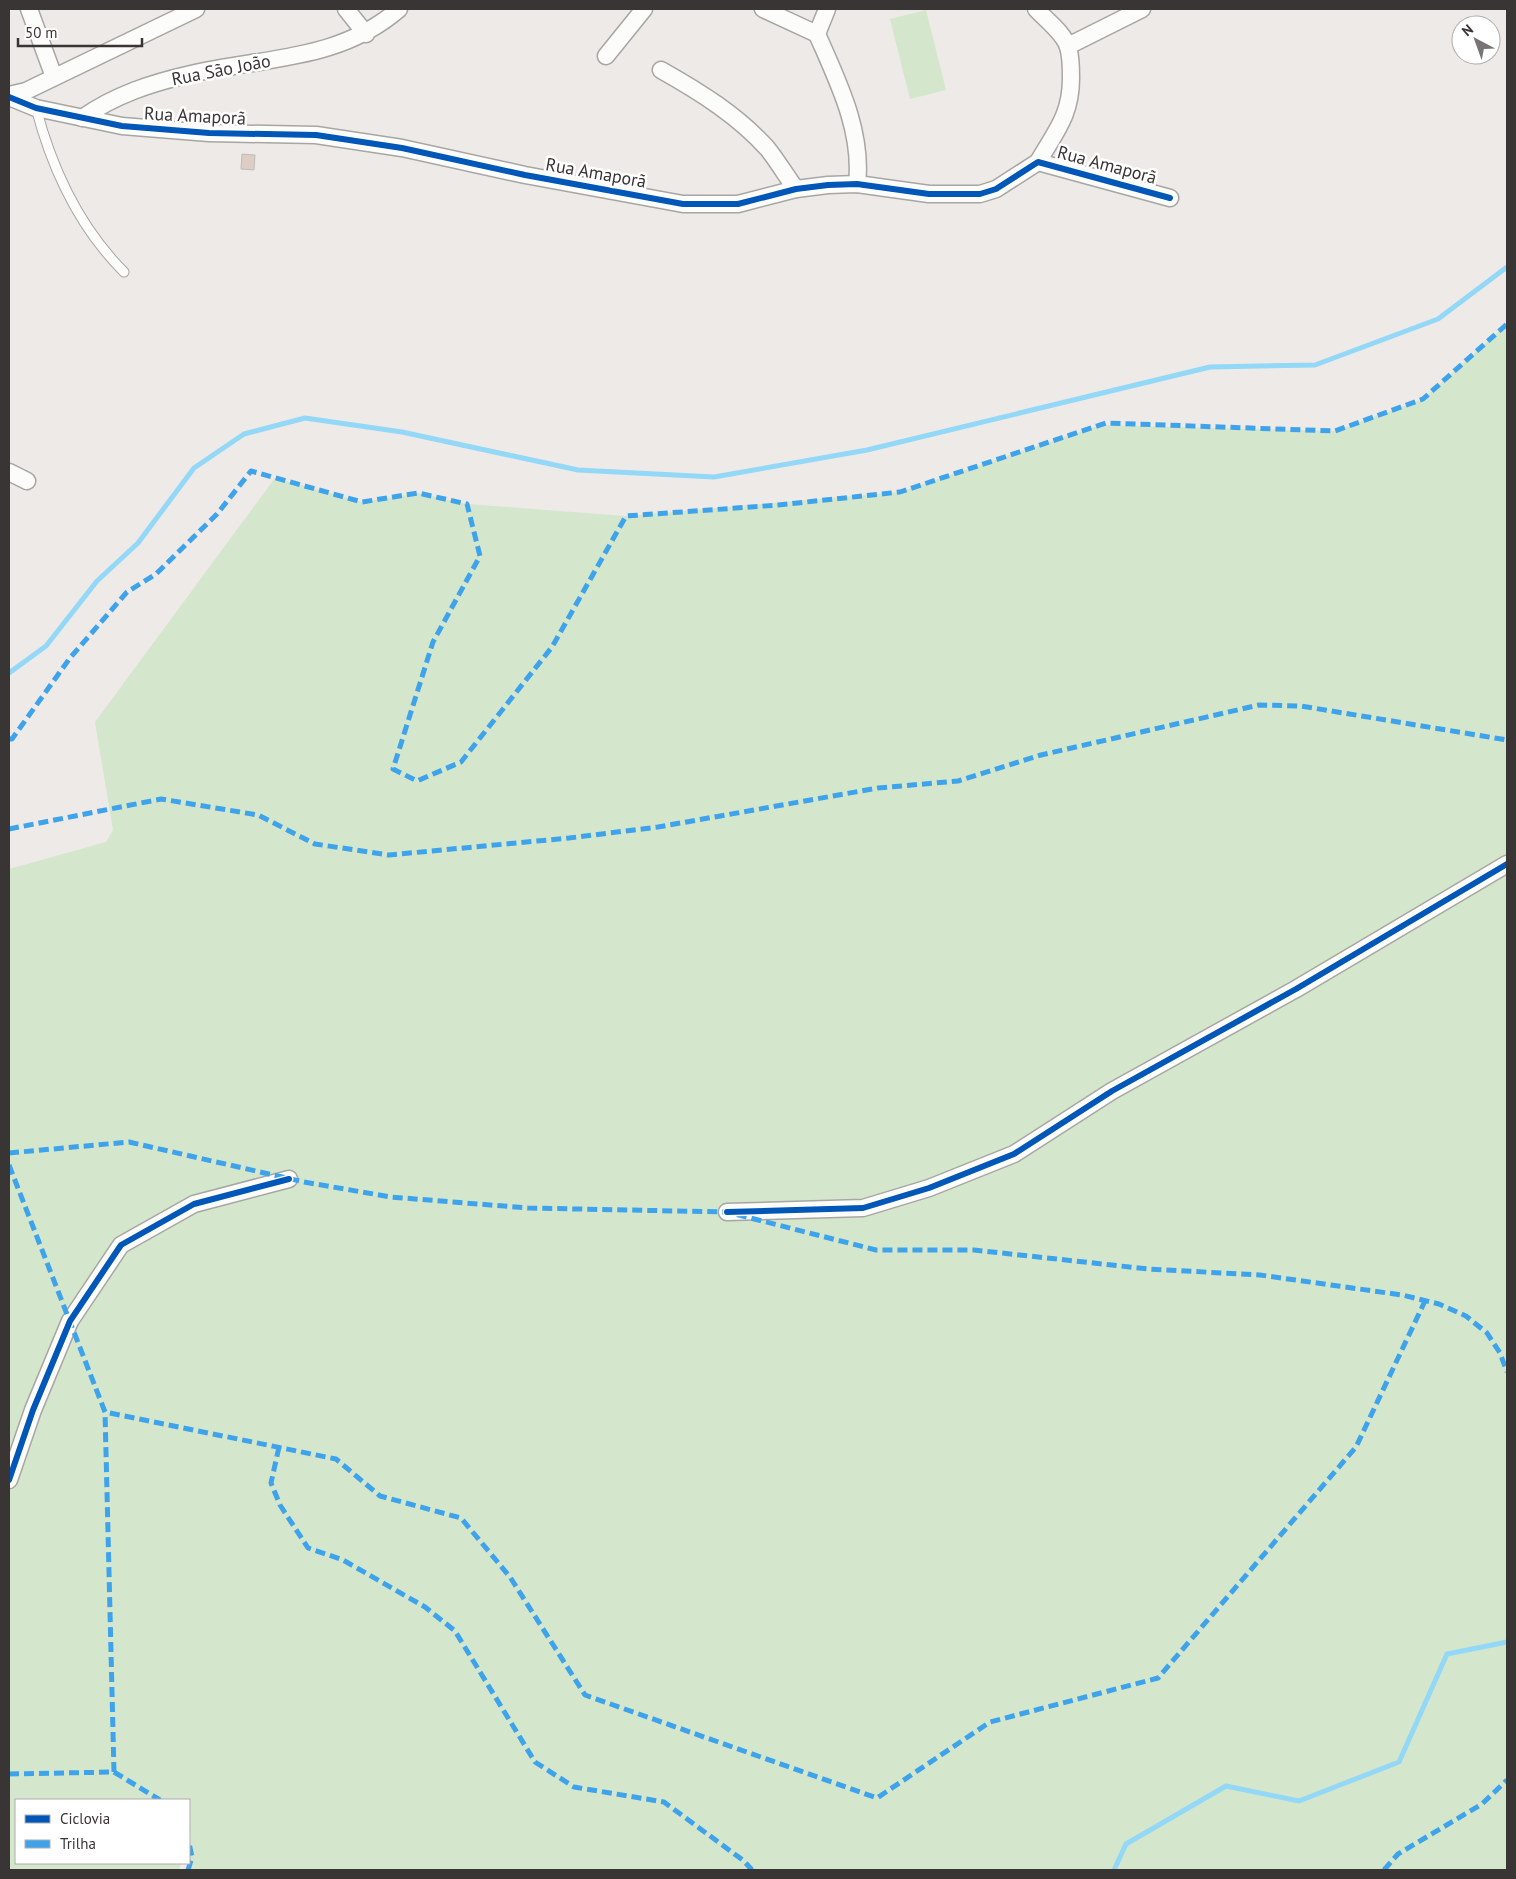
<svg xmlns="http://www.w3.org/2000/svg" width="1516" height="1879" viewBox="0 0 1516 1879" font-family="'PT Sans',sans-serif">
<rect width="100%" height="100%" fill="#edeae7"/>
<g fill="#d4e7cc">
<path d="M926 10 946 90 910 99 890 19Z"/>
<path d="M1507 324V1870H188C193 1853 189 1820 189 1800H16V1863H181L179 1870H9V869L106 842 113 830 95 722 275 478 362 502 418 493 467 504 626 516 899 492 1100 425 1335 431 1423 399Z"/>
</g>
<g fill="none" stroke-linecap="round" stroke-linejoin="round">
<g stroke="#93d8f6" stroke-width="5">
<path d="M9 673 46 646 97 581 138 543 194 468 244 434 305 418 402 432 578 470 714 477 867 450 1210 367 1315 365 1438 319 1507 267"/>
<path d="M1114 1870 1126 1844 1226 1786 1299 1801 1399 1762 1447 1654 1507 1642"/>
</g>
</g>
<path fill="#decdc4" stroke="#bebcba" d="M242 154 255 155 254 170 241 169Z"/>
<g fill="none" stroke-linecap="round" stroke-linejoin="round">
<g stroke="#a8a6a4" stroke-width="11">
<path id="lane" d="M36 108C52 169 79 227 124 272"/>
</g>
<g stroke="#a8a6a4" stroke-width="19">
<g id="street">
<path d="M29 9 54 77"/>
<path d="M346 9 366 34"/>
<path d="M763 9 817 34C838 82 863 131 857 184"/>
<path d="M1036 9C1045 19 1064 33 1068 47 1071 56 1071 68 1071 78 1071 115 1056 131 1038 162"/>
<path d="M817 34 827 9"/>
<path d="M1068 46 1142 9"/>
<path d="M606 56 644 9"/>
<path d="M661 70C700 92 737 115 767 148 777 160 786 176 796 189"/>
<path d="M9 95 26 91 196 9"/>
<path d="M9 97 36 108 122 126 209 133 316 135 402 148 525 175 683 204H738L796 189 828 185 857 184 929 194H980L996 189 1038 162 1170 198"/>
<path d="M82 118C115 95 151 83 191 74 265 57 339 61 399 9"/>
<path d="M9 472 27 481"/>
<path d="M727 1212 863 1208 929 1188 1014 1154 1112 1091 1296 989 1507 864"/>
<path d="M9 1480 33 1410 70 1321 121 1245 194 1204 289 1179"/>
</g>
</g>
<use href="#lane" stroke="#fcfcfb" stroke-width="9"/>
<use href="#street" stroke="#fcfcfb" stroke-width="16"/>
<g stroke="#3fa3eb" stroke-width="5" stroke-dasharray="10 5" stroke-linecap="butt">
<path d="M9 739H12L70 658 127 592 156 574 217 514 251 471 362 502 418 493 467 504 480 556 433 642 393 769 417 781 461 762 552 647 626 516 778 505 900 492 1106 423 1335 431 1423 399 1507 324"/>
<path d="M9 829 161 799 258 815 315 844 389 855 569 838 658 827 878 788 958 781 1041 755 1259 705 1301 706 1507 740"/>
<path d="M9 1153 129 1142 304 1182 391 1197 528 1208 727 1212 876 1250H974L1148 1269 1260 1275 1402 1295 1439 1304 1466 1316 1487 1333 1500 1353 1507 1372"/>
<path d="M9 1165 105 1412 336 1459 380 1496 461 1518 510 1577 585 1695 877 1798 990 1722 1158 1678 1356 1447 1425 1301"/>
<path d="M279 1447 271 1483 280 1505 308 1548 343 1560 425 1607 455 1631 535 1762 574 1787 664 1802 744 1861 752 1870"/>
<path d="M114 1772 160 1800"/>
<path d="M9 1774 114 1772 105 1412"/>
<path d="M188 1870 192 1857 189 1843"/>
<path d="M1384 1870 1398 1854 1482 1804 1507 1780"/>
</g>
<g stroke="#fff" stroke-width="9">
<g id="cycleway">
<path d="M9 97 36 108 122 126 209 133 316 135 402 148 525 175 683 204H738L796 189 828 185 857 184 929 194H980L996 189 1038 162 1170 198"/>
<path d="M727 1212 863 1208 929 1188 1014 1154 1112 1091 1296 989 1507 864"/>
<path d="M9 1480 33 1410 70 1321 121 1245 194 1204 289 1179"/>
</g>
</g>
<use href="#cycleway" stroke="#0057b8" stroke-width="6"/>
</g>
<g text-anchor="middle" stroke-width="5" stroke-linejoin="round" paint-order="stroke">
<g font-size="18" fill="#383534" stroke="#fff">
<text transform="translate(221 70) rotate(-11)" y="6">Rua São João</text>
<text transform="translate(195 116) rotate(3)" y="6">Rua Amaporã</text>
<text transform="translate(1107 165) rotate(15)" y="6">Rua Amaporã</text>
<text transform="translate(596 173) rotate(10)" y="6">Rua Amaporã</text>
</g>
</g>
<rect width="1516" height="1879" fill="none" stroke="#383534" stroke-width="20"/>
<rect x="15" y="1799" width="175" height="65" fill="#ffffff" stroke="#afaeae"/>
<rect x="25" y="1815" width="25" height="8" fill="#0057b8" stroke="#afaeae"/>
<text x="60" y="1824" font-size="15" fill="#383534">Ciclovia</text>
<rect x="25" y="1840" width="25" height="8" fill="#3fa3eb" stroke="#afaeae"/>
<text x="60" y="1849" font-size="15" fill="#383534">Trilha</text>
<g transform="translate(1476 40) rotate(319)"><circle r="24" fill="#ffffff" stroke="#afaeae"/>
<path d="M0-4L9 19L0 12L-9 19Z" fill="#777473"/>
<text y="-8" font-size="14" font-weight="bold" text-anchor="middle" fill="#383534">N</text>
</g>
<path d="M18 38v8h124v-8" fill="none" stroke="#383534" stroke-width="2.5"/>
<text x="25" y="38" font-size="15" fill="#383534" stroke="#ffffff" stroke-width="4" paint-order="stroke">50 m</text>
</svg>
